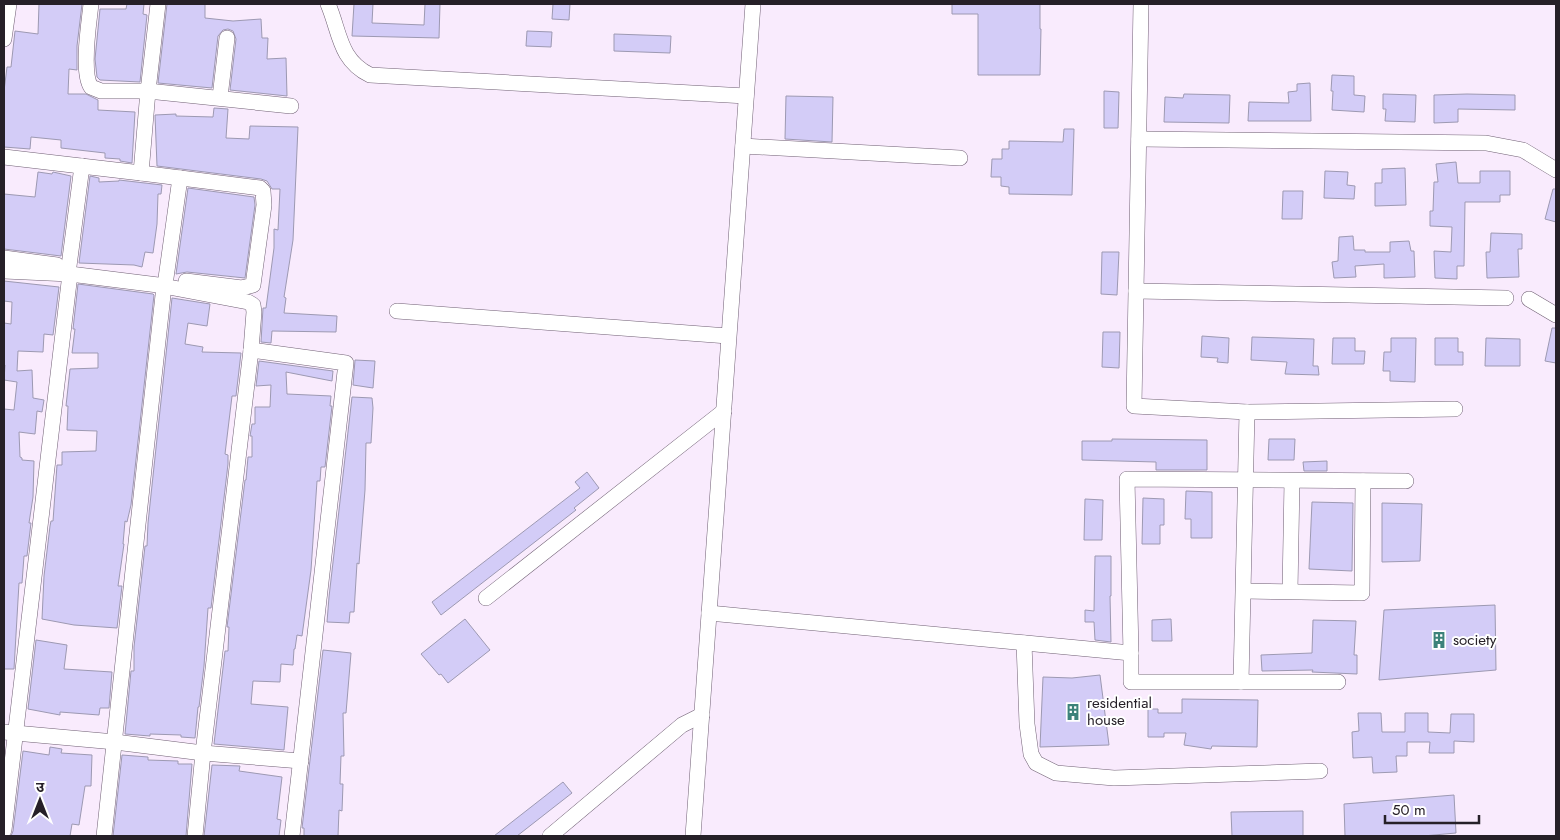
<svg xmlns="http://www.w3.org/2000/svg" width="1560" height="840" viewBox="0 0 1560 840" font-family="Jost,'Noto Sans Devanagari',sans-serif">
<rect width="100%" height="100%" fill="#f9ebfd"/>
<g fill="#d3ccf7" stroke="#9d99b2">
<path d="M39 4H82L77 46V70L69 69 68 94H86L98 100V110L135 112 132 163 120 161V159L105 158V153L61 148V140L31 137 30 149 4 147V91L7 67H11L15 31 38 34Z"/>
<path d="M127 4H144L143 14 147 15 140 82 100 80 97 77 95 59 100 9H126Z"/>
<path d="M167 4H205V18L233 21 261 19 262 38H268L267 59 286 58 287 96 230 90 236 39 233 31 228 29 223 30 218 36 212 88 158 83Z"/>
<path d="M354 4H373L372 23 424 25 425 4H440L439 38 352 36Z"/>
<path d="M553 4H570L569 20 552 19Z"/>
<path d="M952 4H1040V29H1041L1040 75H978V14H952Z"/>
<path d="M527 31 552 32 551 47 526 46Z"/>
<path d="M614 34 671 36 670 53 614 51Z"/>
<path d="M1332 75 1354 76V95L1365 96 1364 112 1332 110 1333 91H1331Z"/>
<path d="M1310 83 1311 121H1248L1249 102 1289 103 1288 92 1297 91V84Z"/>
<path d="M1104 91 1119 92 1118 128H1104Z"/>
<path d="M1184 94 1230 95 1229 123 1164 122 1165 97 1183 98Z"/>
<path d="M1383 94 1416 95 1415 122 1385 121 1386 109H1383Z"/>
<path d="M1467 94 1515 95V110L1458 109V122L1434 123V95Z"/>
<path d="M786 96 833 97 832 142 785 139Z"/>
<path d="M214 108 228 109 226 138 249 139 250 126 298 127 293 240 284 297 286 298 284 313 337 316 336 332 272 331 271 343 261 342 263 308H266L274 248V229L278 230 280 189H272L267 181 261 179 157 166 155 115 176 114V116L213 117Z"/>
<path d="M1064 129H1074L1072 195 1009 194V187L1001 186V177H991L992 159H1002V149H1009V141L1063 142Z"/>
<path d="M1456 162 1458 183H1480V171H1510V195H1500V202H1465L1464 266H1457V279L1435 278 1434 251 1451 252 1452 227 1430 226V211H1433L1434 182H1438L1436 164Z"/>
<path d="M1405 168 1406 205 1375 206V183H1382V169Z"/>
<path d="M1325 171 1348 172 1347 185 1355 186 1354 199 1324 198Z"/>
<path d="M38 172 52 174 53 172 71 176 61 256 4 249V194L35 197Z"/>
<path d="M90 176 99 178V182L119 181V180L162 185 161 194H158L157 224 153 253 145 252 142 267 134 265 79 263Z"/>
<path d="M188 188 254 197 255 205 245 278 187 272 176 274Z"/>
<path d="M1553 189H1556V222L1545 219Z"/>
<path d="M1283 191H1303L1302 219H1282Z"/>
<path d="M1491 233 1522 234V249H1518L1519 277 1487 278 1486 252H1490Z"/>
<path d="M1353 236 1354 250H1365V252H1390V242L1409 241 1411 251H1414L1415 277 1384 278V264L1355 266 1356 277 1334 278 1332 262 1338 261 1339 237Z"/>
<path d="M1102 252H1119L1117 295 1101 294Z"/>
<path d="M4 281 59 287 53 335 44 334 43 352 18 351 17 371 32 370 33 398 44 400 42 412 37 411 35 434 19 432 20 457 22 458V460L34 461 33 497 29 523H31L27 556H24L22 583H19L14 669H4V409L14 410 17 382 4 380 5 365H4V323L11 324 12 302 4 301Z"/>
<path d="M78 284 153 294 154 295 131 505 127 522 125 521 123 544H124L118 586H122L117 628 74 625 42 619 44 576 50 526 51 521H53L57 465H62V452L96 451 97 431 67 430 68 406H66L70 369 98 368V353H72L75 329H73Z"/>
<path d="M172 298 210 304 207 326 188 323 185 344 203 347 202 352 241 353 236 396H232L225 454 228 455V464L211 608H208L204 666 199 707H198L195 738 181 737V735L150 734V736L125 734 131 671H134V647L145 546H147L148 523Z"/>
<path d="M1552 328H1556V363L1545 361Z"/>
<path d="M1103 332H1120L1119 368 1102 367Z"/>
<path d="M1202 336 1229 338 1228 363 1217 362 1218 358 1201 357Z"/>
<path d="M1252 337 1314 339 1313 366H1318L1319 375 1285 374 1287 362 1251 360Z"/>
<path d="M1333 338H1355V351H1365L1364 364H1332Z"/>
<path d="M1391 338H1416L1415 382 1390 381V371H1383L1384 352H1391Z"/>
<path d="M1435 338H1458V352H1463V365H1435Z"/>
<path d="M1486 338 1520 339V366H1485Z"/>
<path d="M355 360 375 361 373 388 353 385Z"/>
<path d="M259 361 333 371 332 381 286 372 287 394 331 396 330 406H332L325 467H321L320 481H317L311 570 302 636 297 635 295 649H294L293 665 281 664 280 682 253 681 251 704 288 707 284 750 214 744 225 651H228L229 627H227L245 480H246L248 457H252V436H250L252 424H255V407H270L271 385 256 386Z"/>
<path d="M352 397 372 398 373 408 371 443H366L365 490 359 564 357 563 354 612H350L349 623 327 622 329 597Z"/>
<path d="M1112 439 1207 440V470H1156V462L1082 460V441H1112Z"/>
<path d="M1269 439H1295L1294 460H1268Z"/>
<path d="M1327 461V471H1304L1303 462Z"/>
<path d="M587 472 599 488 574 508 576 510 441 615 432 602 580 488 575 482Z"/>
<path d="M1186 491 1212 492V538H1191V519H1185Z"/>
<path d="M1143 498 1164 499V525H1160V544H1142Z"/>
<path d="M1085 499 1103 500 1102 540H1084Z"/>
<path d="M1312 502 1353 503 1352 571 1309 569Z"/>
<path d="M1382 503 1422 504 1420 561 1382 562Z"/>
<path d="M1095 556H1111V596H1110L1111 642 1095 640 1094 622H1085V610L1094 611Z"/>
<path d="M1495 605 1496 670 1379 680 1384 610Z"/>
<path d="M465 619 490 650 448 683 441 674 439 675 421 654Z"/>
<path d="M1171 619 1172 641H1152V620Z"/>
<path d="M1313 620 1356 621 1354 655H1357V674L1312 672 1313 670 1262 671 1261 655 1312 653Z"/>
<path d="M36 640 67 645 64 669 112 672 109 708H100L99 715 60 712V715L28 709Z"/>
<path d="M323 650 351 653 346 713H343L344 756H341L340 784H343L342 811 339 810 338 836H304V828H302Z"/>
<path d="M1100 675 1109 745 1040 747 1043 677 1072 678Z"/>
<path d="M1182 699 1258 700 1257 747 1212 746 1211 749 1184 745 1186 733H1164V737H1148V709H1158V713H1182Z"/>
<path d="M1358 713H1381L1382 732H1405V713H1428V732L1450 733 1451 714H1474V742L1454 741V753H1429L1430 742H1407V756H1396L1397 772 1373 773 1372 757 1353 758 1352 732 1359 731Z"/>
<path d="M50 747 62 749 61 753 92 755 91 786H85L79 825 72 824 70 836H11L13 831 23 751 49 755Z"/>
<path d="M122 755 148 757V760L178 761V764H192L186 836H113Z"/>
<path d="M212 765 240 766 239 771 282 777 277 819 281 820 279 836H204Z"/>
<path d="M563 782 572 793 517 836H494Z"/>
<path d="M1454 795 1456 833 1423 836H1345L1344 804Z"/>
<path d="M1303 811V836H1232L1231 812Z"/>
</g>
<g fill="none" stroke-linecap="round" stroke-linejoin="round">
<g stroke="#706074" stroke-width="16">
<g id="street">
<path d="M91 4C89 23 81 72 91 87L101 91H148L158 4"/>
<path d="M328 4C340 32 339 60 370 75L746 96"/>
<path d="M1141 4 1134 406 1247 412 1241 682"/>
<path d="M4 39 9 4"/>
<path d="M220 97 227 38"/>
<path d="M1139 139 1486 143 1523 150 1556 170"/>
<path d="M743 146 960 158"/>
<path d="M4 157 141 173 260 188 263 191 264 205 253 285 242 288 186 281"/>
<path d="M141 173 148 91 291 106"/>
<path d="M4 258 57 265"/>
<path d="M69 266 82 166"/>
<path d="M4 271 70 274 158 285 248 302 253 305 254 312 251 350 203 753 195 836"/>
<path d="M166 278 180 178"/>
<path d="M1136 291 1506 298"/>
<path d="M1529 299 1556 315"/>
<path d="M397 311 728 336"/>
<path d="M251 350 346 363 292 836"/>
<path d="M1247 412 1455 409"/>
<path d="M1244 591 1362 593 1363 481"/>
<path d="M1290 591 1292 481"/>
<path d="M486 598 724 411"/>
<path d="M709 613 1131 653 1127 479 1406 481"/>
<path d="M1024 643 1027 724 1031 754 1036 763 1056 773 1114 778 1320 771"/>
<path d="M1131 653V682H1338"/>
<path d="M4 732 115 742 203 753 301 761"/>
<path d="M4 830 70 274"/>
<path d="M104 836 164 286"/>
<path d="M550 836 682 725 702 715"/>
<path d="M693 836 753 4"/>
</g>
</g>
<use href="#street" stroke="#fff" stroke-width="15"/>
</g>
<defs>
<g id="building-bare" transform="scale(1.35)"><path d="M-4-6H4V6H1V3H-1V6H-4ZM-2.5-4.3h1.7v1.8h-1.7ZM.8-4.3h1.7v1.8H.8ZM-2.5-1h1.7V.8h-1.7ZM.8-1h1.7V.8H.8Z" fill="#3c827a" stroke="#fff" stroke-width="2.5" paint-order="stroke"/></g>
</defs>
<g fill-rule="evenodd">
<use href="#building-bare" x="1439" y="640"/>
<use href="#building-bare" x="1073" y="712"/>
</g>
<g text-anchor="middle" stroke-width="4" stroke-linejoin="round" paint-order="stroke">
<g font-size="15" fill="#262028" stroke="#fff" text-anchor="start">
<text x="1453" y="645">society</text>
<text x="1087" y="708">residential<tspan x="1087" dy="17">house</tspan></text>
</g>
</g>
<rect width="1560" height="840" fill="none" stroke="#262028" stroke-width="10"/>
<g transform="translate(40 800)" stroke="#ffffff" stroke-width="4" paint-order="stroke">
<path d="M0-4L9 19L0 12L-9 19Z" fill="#262028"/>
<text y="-8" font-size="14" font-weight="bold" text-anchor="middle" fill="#262028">उ</text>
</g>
<path d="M1385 815v8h94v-8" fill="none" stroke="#262028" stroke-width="2.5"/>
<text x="1392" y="815" font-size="15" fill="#262028" stroke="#ffffff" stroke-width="4" paint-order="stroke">50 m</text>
</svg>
